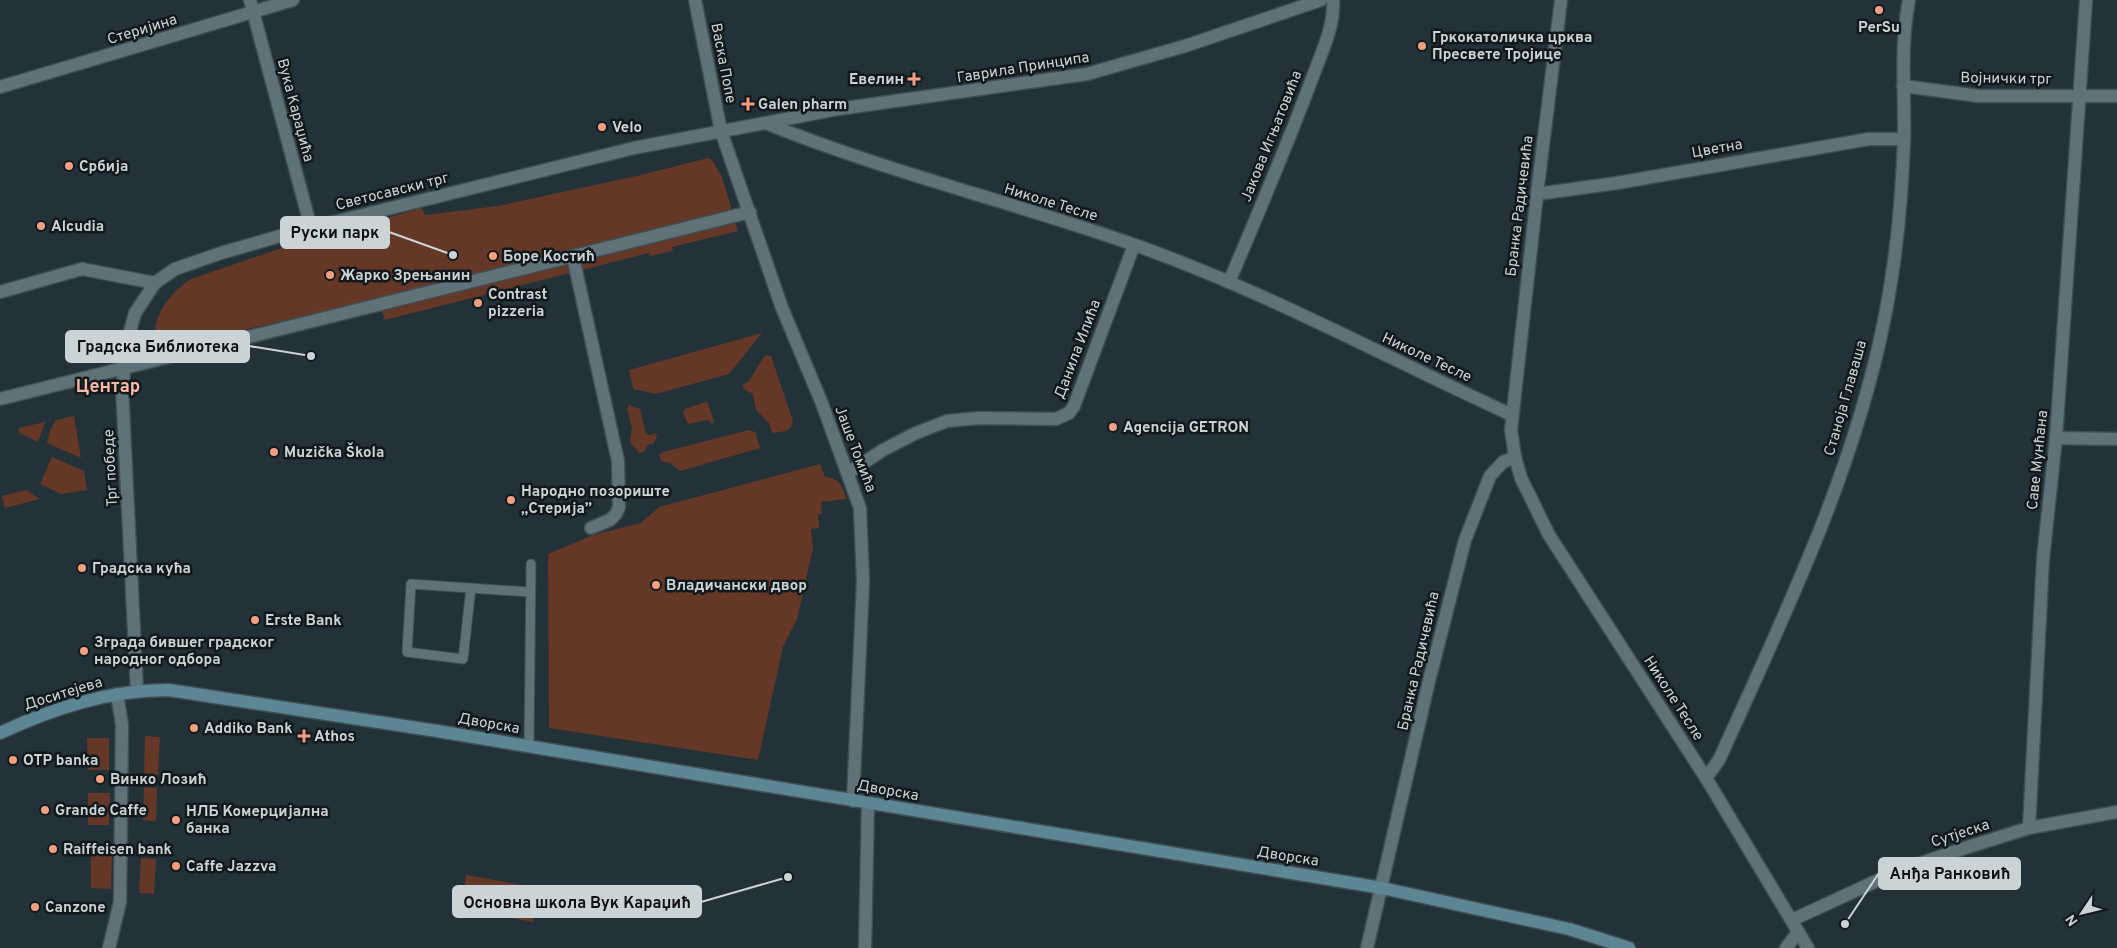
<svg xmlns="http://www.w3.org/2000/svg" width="2117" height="948" viewBox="0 0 2117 948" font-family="Overpass,sans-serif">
<rect width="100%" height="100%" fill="#223238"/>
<g fill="#653727">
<path d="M708 158 712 160 722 177 738 231 672 247 673 251 650 256 649 253 385 320 380 305 325 311 166 348C139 329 171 291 191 279L279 249 422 208 425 215 498 206 641 175Z"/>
<path d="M762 333 729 374 656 394 633 389 629 370Z"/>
<path d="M765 355 771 356 793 421 791 427 786 431 772 433 769 423 756 410 753 394 745 390 742 385 749 381Z"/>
<path d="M705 402 708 403 714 422 712 424 708 420 688 424 683 413 685 409Z"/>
<path d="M629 405 640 409 646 434 651 435 655 433 657 436 654 443 648 445 644 452 639 453 630 442 632 428 627 409Z"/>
<path d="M74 416 81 458 47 443 50 430 56 420Z"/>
<path d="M45 422 38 442 19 433 18 428Z"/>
<path d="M749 430 755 432 760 448 680 471 670 463 661 461 659 455 663 452Z"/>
<path d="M52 457 84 471 87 490 61 494 40 484Z"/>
<path d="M820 464 825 477C840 478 842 486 847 499L821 502 822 514H818L819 528 811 529 813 548 797 619 783 647 758 760 549 728 548 554 593 535 641 523 659 507Z"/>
<path d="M26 490 40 499 5 508 2 496Z"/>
<path d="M145 736 160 737 158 775H144Z"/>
<path d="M87 738H109V770H88Z"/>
<path d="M144 787 157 788 156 821 143 820Z"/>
<path d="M88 793H110L109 825H88Z"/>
<path d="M91 854 112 855 111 889 91 888Z"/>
<path d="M141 858 156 859 154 894 139 893Z"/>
<path d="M466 875 539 888 533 922 461 909Z"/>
</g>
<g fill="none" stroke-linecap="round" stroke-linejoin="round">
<g stroke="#404e53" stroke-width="11">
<g id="lane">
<path d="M471 588 463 659 407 652 411 584 530 592"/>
<path d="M529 747 531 564"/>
</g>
</g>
<g stroke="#404e53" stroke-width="15">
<g id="street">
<path d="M250 0 311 228"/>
<path d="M695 0 721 131 782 308 821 401 860 508 863 582 853 801"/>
<path d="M1561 0 1537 194 1511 430 1515 457 1521 478 1549 535 1706 778 1808 948"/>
<path d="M1903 86 1979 96H2117"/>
<path d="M0 87 293 0"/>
<path d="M768 124C887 172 1013 202 1135 245 1265 291 1387 358 1512 415"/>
<path d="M1537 194 1617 183 1869 139H1904"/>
<path d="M573 257 618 461 619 507 616 514 610 520 591 528"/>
<path d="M1229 282C1257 216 1285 151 1310 84 1319 58 1335 28 1333 0"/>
<path d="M0 292 82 269 155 283"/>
<path d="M0 399 750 212"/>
<path d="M2056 438 2117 439"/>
<path d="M848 473 883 450 916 433 947 421 979 418 1056 419 1069 413 1074 406 1134 245"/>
<path d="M137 691 122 388 129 335 135 313 155 283 175 269 221 253 294 232 634 148 838 109 1087 74 1185 46 1321 0"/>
<path d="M1706 778 1719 760C1783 618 1853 475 1884 321 1896 262 1902 199 1904 139 1905 92 1900 46 1909 0"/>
<path d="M2029 828 2043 559 2056 438 2086 0"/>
<path d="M1792 920 1898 871 1968 847 2029 828 2117 812"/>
<path d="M109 948 120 902 122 725 117 694"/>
<path d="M865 948 868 803"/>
<path d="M1367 948 1429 681 1465 540 1490 476 1503 462 1515 457"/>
<path d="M1786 948 1798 932"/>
</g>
</g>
<g stroke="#404e53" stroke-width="15">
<path id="secondary" d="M0 733C54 708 109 690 169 690L437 731 1382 888 1569 929 1629 948"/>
</g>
<use href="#lane" stroke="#607279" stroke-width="9"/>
<use href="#street" stroke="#607279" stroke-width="12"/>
<use href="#secondary" stroke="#5d8695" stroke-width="12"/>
</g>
<g fill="#f39f83" stroke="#12191c" stroke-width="2">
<circle cx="1879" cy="10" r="5"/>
<circle cx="1422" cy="46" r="5"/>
<path d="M911.5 71.5h5v5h5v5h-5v5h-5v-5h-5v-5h5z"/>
<path d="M745.5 96.5h5v5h5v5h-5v5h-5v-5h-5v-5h5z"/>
<circle cx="602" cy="127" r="5"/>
<circle cx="69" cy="166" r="5"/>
<circle cx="41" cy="226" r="5"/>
<circle cx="493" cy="256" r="5"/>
<circle cx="330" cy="275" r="5"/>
<circle cx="478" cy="303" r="5"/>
<circle cx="1113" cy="427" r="5"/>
<circle cx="274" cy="452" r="5"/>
<circle cx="511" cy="500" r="5"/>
<circle cx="82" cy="568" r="5"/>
<circle cx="656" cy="585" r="5"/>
<circle cx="255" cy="620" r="5"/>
<circle cx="84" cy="651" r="5"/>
<circle cx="194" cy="728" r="5"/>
<path d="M301.5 728.5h5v5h5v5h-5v5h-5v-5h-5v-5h5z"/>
<circle cx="13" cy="760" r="5"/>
<circle cx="100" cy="779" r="5"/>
<circle cx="45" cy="810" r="5"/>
<circle cx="176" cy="820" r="5"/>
<circle cx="53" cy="849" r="5"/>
<circle cx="176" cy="866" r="5"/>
<circle cx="35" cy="907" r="5"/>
</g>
<g text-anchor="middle" stroke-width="5" stroke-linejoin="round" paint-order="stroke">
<g font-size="15" font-weight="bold" fill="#cad4d7" stroke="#12191c" text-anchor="start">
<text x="1879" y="32" text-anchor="middle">PerSu</text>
<text x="1432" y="42">Гркокатоличка црква<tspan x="1432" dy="17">Пресвете Тројице</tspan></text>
<text x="904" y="84" text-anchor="end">Евелин</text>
<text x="758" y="109">Galen pharm</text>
<text x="612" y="132">Velo</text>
<text x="79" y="171">Србија</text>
<text x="51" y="231">Alcudia</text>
<text x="503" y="261">Боре Костић</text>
<text x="340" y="280">Жарко Зрењанин</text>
<text x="488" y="299">Contrast<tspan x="488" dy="17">pizzeria</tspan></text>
<text x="1123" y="432">Agencija GETRON</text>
<text x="284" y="457">Muzička Škola</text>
<text x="521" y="496">Народно позориште<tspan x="521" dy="17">„Стерија”</tspan></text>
<text x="92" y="573">Градска кућа</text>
<text x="666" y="590">Владичански двор</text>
<text x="265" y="625">Erste Bank</text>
<text x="94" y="647">Зграда бившег градског<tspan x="94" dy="17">народног одбора</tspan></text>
<text x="204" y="733">Addiko Bank</text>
<text x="314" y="741">Athos</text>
<text x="23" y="765">OTP banka</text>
<text x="110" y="784">Винко Лозић</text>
<text x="55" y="815">Grande Caffe</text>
<text x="186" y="816">НЛБ Комерцијална<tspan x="186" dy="17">банка</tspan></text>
<text x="63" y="854">Raiffeisen bank</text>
<text x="186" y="871">Caffe Jazzva</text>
<text x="45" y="912">Canzone</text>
</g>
<g font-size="15" fill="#cad4d7" stroke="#12191c">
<text transform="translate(142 29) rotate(-17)" y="5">Стеријина</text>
<text transform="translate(724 63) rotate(79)" y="5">Васка Попе</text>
<text transform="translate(1023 67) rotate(-9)" y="5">Гаврила Принципа</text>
<text transform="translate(2006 78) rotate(1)" y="5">Војнички трг</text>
<text transform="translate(296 110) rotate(75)" y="5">Вука Караџића</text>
<text transform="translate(1271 136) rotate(-68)" y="5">Јакова Игњатовића</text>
<text transform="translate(1717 148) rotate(-10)" y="5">Цветна</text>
<text transform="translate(392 191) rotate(-14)" y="5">Светосавски трг</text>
<text transform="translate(1051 202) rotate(17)" y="5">Николе Тесле</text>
<text transform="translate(1519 206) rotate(-83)" y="5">Бранка Радичевића</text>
<text transform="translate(1077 349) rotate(-69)" y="5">Данила Илића</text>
<text transform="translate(1427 357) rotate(25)" y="5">Николе Тесле</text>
<text transform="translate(1845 398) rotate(-74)" y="5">Станоја Главаша</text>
<text transform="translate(856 449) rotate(69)" y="5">Јаше Томића</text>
<text transform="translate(2037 460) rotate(-84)" y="5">Саве Мунћана</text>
<text transform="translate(110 468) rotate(-93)" y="5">Трг победе</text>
<text transform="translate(1418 661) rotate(-77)" y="5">Бранка Радичевића</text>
<text transform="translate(63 693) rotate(-17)" y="5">Доситејева</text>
<text transform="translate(1674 698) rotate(57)" y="5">Николе Тесле</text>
<text transform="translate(489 723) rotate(10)" y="5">Дворска</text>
<text transform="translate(888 790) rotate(10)" y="5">Дворска</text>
<text transform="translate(1960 833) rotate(-18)" y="5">Сутјеска</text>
<text transform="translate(1288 856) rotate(9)" y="5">Дворска</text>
</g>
<g font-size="18" font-weight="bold" fill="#fabaa5" stroke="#12191c">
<text x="108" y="392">Центар</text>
</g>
</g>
<path fill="none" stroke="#cad4d7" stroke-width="2" d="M453 255L389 232M311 356L249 346M1845 924L1879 873M788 877L701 902"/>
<g fill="#cad4d7" stroke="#12191c" stroke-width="2">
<circle cx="453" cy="255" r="5"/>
<circle cx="311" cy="356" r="5"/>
<circle cx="1845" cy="924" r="5"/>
<circle cx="788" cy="877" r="5"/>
</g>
<g fill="#cad4d7" stroke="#cad4d7" stroke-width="2">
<rect x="281" y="217" width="108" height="31" rx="5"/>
<rect x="66" y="331" width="183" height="31" rx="5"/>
<rect x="1879" y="858" width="141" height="31" rx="5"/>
<rect x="453" y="886" width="248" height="31" rx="5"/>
</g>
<g font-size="16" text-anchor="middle" font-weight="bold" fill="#111">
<text x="335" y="238">Руски парк</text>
<text x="158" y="352">Градска Библиотека</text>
<text x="1950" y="879">Анђа Ранковић</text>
<text x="577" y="908">Основна школа Вук Караџић</text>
</g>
<g transform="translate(2082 913) rotate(235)" stroke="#12191c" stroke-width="4" paint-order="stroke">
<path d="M0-4L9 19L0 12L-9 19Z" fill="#cad4d7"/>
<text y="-8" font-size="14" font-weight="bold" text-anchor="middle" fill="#cad4d7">N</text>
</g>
</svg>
